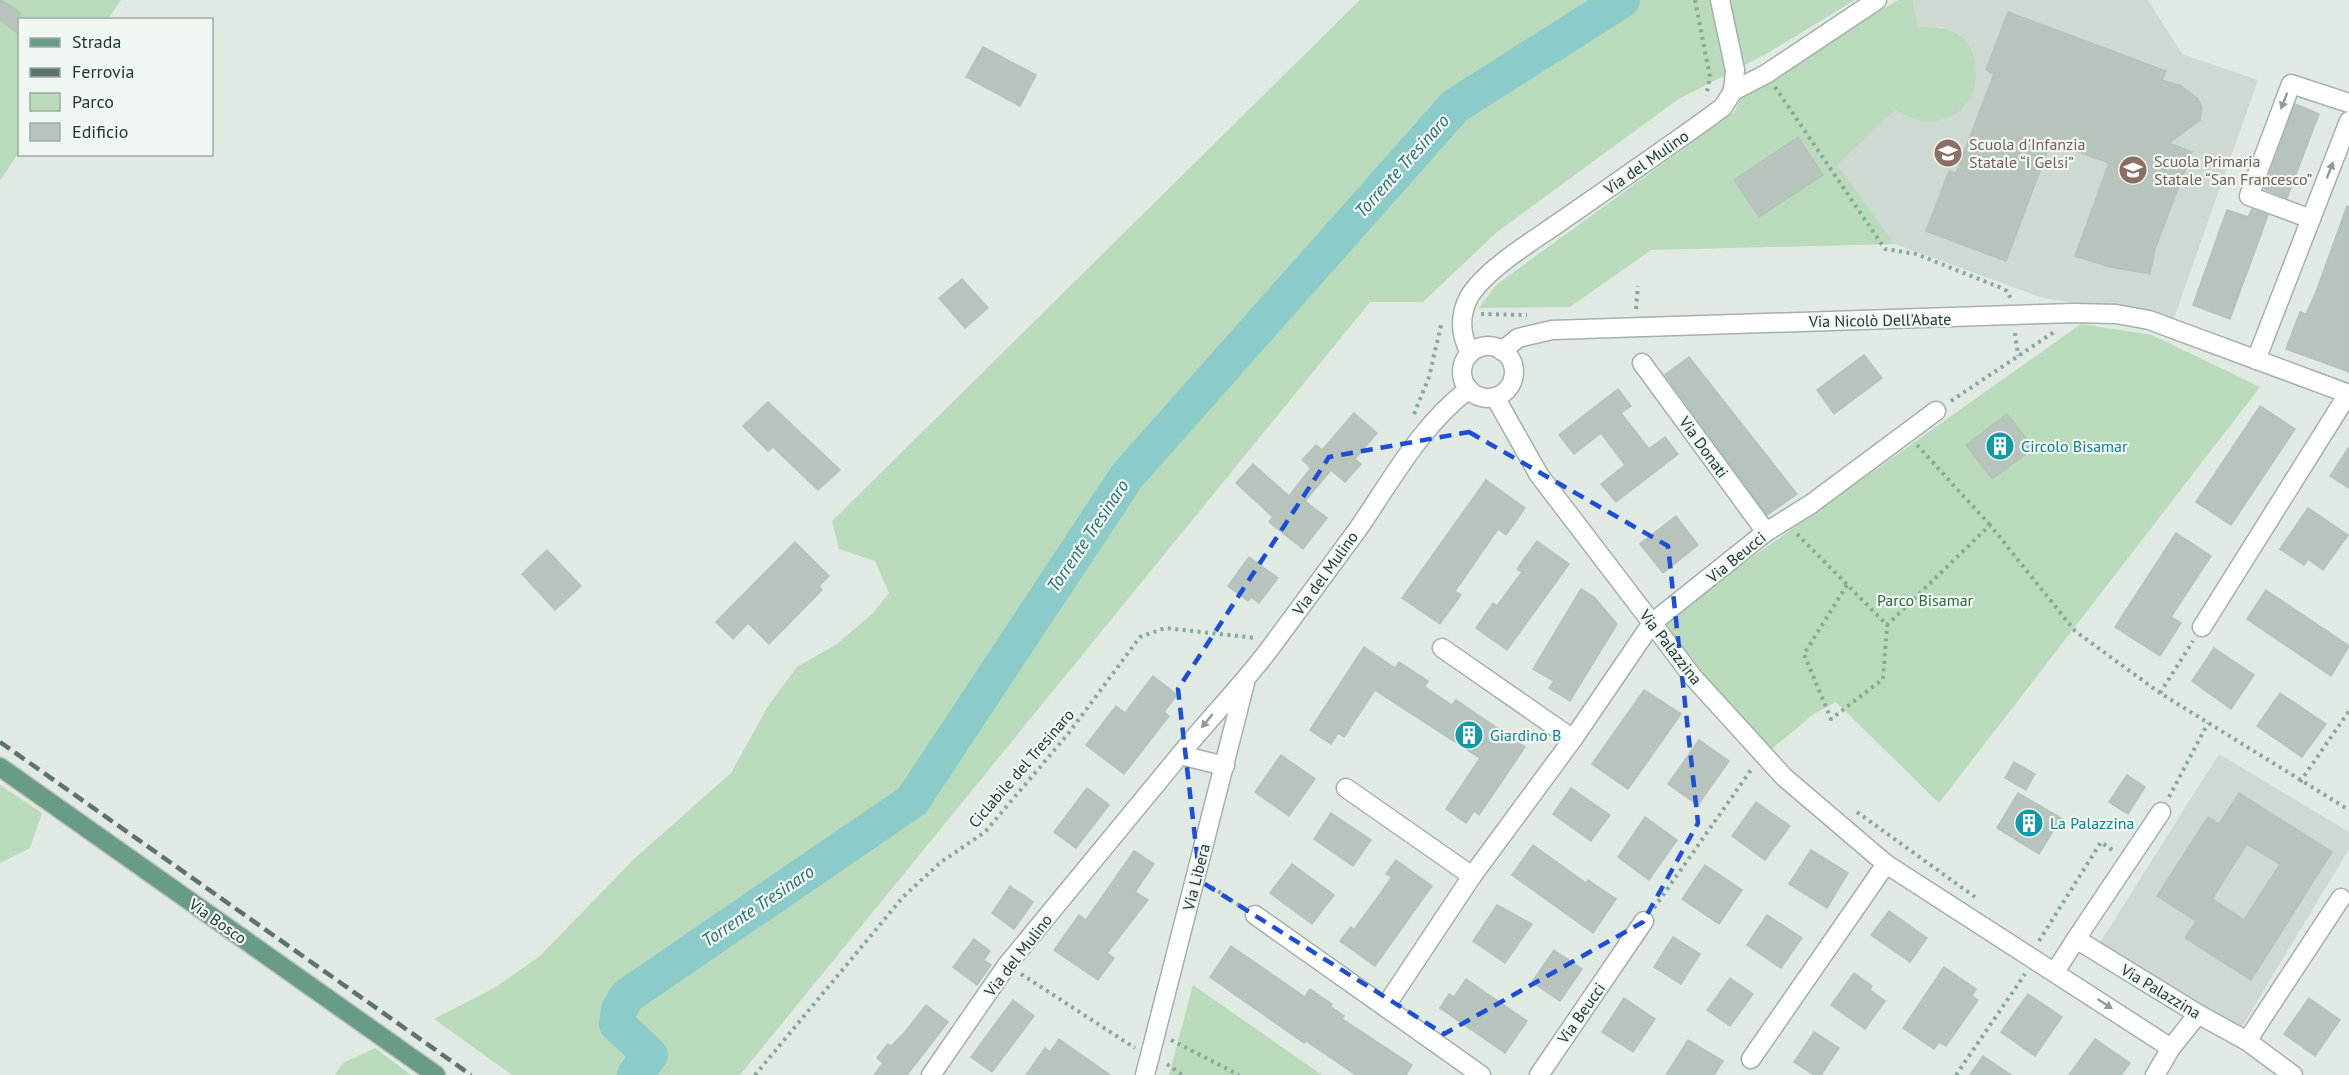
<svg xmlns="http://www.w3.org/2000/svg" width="2349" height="1075" viewBox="0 0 2349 1075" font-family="'PT Sans',sans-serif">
<rect width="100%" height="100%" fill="#e0eae3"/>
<g fill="#ced9d2">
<path d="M1913 0H2148L2182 54 2258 80 2174 318 2043 298 1895 244 1836 165 1895 110 1911 118 1928 122 1944 119 1964 108 1970 96 1976 68 1942 27H1918Z"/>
<path d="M2219 754 2349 832V849L2238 1033 2096 949Z"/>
</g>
<g fill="#badabc">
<path d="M0 0H121L108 19 20 20 19 152 0 181Z"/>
<path d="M1360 0H1855L1766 54 1677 100 1497 232 1423 302H1370L740 1075H512L434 1019 496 987 540 956 634 859 731 773 768 706 797 667 837 644 873 613 889 593 875 561 839 549 832 521Z"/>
<path d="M1898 0H1913L1918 27C1933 27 1946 26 1959 35 1980 49 1981 88 1964 107 1957 115 1941 121 1930 122 1918 122 1906 116 1895 110L1837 165 1895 244 1651 250 1570 307 1479 308 1496 285 1734 112 1743 95Z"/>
<path d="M2081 324 2152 335 2260 387 1939 803 1836 702 1814 714 1768 752 1658 624Z"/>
<path d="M0 785 42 813 30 848 0 863Z"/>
<path d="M1193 985 1322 1075H1169Z"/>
<path d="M375 1048 411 1075H335L343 1063Z"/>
</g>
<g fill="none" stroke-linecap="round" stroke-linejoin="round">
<path stroke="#8bcbc9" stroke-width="36" d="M635 1075 650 1055 617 1024 619 1010 627 996 912 801 1127 476 1455 106 1622 0"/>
</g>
<g fill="#b6c4bc" stroke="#b3c3b9" stroke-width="1.5" fill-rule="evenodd">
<path d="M0 0 20 12V35L0 20Z"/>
<path d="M2008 12 2166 71 2162 80 2181 86 2198 99 2202 108 2200 120 2169 143 2192 152 2155 249 2150 274 2110 267 2075 256 2109 163 2051 142 2006 261 1926 231 1949 171 1956 173 1994 74 1986 70Z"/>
<path d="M983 47 1036 75 1020 106 966 77Z"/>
<path d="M2295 104 2319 114 2287 198 2264 189Z"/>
<path d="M1798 137 1823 175 1759 217 1734 180Z"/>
<path d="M2347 206 2349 207V372L2286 349 2300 312 2306 314 2316 292Z"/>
<path d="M2252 209 2268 215 2230 319 2193 305 2227 210 2248 217Z"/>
<path d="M962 279 988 308 965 328 939 298Z"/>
<path d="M1864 355 1882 378 1834 414 1817 390Z"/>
<path d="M1689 357 1797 494 1767 515 1665 375Z"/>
<path d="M1618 389 1631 406 1621 413 1649 449 1665 437 1678 454 1616 502 1601 484 1625 465 1601 433 1574 454 1559 435Z"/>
<path d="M768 402 840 470 818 490 773 447 768 451 743 426Z"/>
<path d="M2260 406 2295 429 2231 525 2196 502Z"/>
<path d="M1354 413 1377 433 1355 459 1361 464 1345 482 1331 470 1305 501 1327 518 1303 549 1269 522 1273 517 1236 483 1253 464 1289 496 1311 468 1302 460 1316 445 1322 450Z"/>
<path d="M2007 414 2034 448 1992 479 1966 445Z"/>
<path d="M2349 447V488L2330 476Z"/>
<path d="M1486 480 1525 508 1506 535 1498 529 1455 591 1461 595 1440 624 1402 598Z"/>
<path d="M2308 508 2348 535 2323 570 2308 559 2304 565 2280 549Z"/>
<path d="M1676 516 1698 545 1663 573 1640 544Z"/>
<path d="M2176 533 2211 556 2171 617 2181 623 2160 656 2115 627Z"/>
<path d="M1537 541 1569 564 1507 650 1476 628 1493 603 1497 606 1522 572 1517 569Z"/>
<path d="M795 542 829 576 819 586 822 590 769 644 748 623 733 639 716 622Z"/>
<path d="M547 550 581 586 555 610 522 574Z"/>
<path d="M1249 557 1278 578 1259 603 1251 597 1248 601 1228 586Z"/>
<path d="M1581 589 1594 597 1617 624 1570 701 1549 688 1554 681 1533 669Z"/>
<path d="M2266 590 2349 646 2331 676 2247 619Z"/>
<path d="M1364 647 1395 668 1399 662 1428 681 1425 687 1452 705 1456 700 1525 747 1479 815 1474 811 1466 823 1446 809 1480 758 1375 690 1344 737 1338 733 1331 744 1310 730Z"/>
<path d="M2214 648 2254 675 2231 709 2192 681Z"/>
<path d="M1153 676 1177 695 1164 712 1169 716 1124 774 1086 745 1116 706 1125 713Z"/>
<path d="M1644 690 1681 714 1628 789 1592 764Z"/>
<path d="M2280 693 2326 724 2302 757 2257 726Z"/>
<path d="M1699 740 1729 761 1698 805 1668 784Z"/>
<path d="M1281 755 1315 779 1289 816 1255 792Z"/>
<path d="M2014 762 2035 774 2026 790 2005 778Z"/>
<path d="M2127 775 2145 787 2128 814 2109 802Z"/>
<path d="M1087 788 1109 805 1076 848 1054 832Z"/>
<path d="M1571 788 1610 815 1591 841 1553 814Z"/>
<path d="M2018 793 2061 818 2039 854 1997 828Z"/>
<path d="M2239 793 2332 852 2251 980 2185 938 2196 921 2157 896 2208 817 2219 824ZM2247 844 2280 864 2244 920 2212 899Z"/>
<path d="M1756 802 1790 826 1765 860 1732 836Z"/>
<path d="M1331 813 1371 840 1353 866 1314 839Z"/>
<path d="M1645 817 1677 840 1649 880 1618 857Z"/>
<path d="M1533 845 1586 883 1588 880 1616 899 1593 933 1512 875Z"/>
<path d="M1811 850 1848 873 1827 908 1789 884Z"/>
<path d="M1134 851 1154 864 1135 892 1148 900 1107 953 1114 958 1098 980 1054 950 1079 915 1086 920Z"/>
<path d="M1396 860 1432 886 1375 966 1340 941 1351 927 1354 930 1392 877 1386 874Z"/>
<path d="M1292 864 1334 895 1312 924 1270 893Z"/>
<path d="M1705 865 1742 890 1719 924 1682 899Z"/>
<path d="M1010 886 1033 902 1014 929 992 913Z"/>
<path d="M1497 905 1532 924 1505 963 1473 941Z"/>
<path d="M1889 911 1927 938 1910 962 1871 935Z"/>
<path d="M1767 915 1802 938 1781 968 1747 945Z"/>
<path d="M1673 937 1700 954 1681 984 1654 967Z"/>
<path d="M974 939 990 951 984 960 991 965 977 985 953 967Z"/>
<path d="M1231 946 1305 997 1310 989 1332 1004 1330 1006 1344 1016 1342 1019 1412 1065 1406 1075H1356L1306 1041 1304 1043 1210 977Z"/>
<path d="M1554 950 1582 969 1560 1001 1532 982Z"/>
<path d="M1944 967 1976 989 1972 996 1978 1000 1946 1046 1939 1042 1934 1049 1903 1028Z"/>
<path d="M1854 973 1872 986 1870 990 1885 1001 1865 1029 1831 1005Z"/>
<path d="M1730 978 1753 994 1730 1026 1707 1010Z"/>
<path d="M1466 979 1527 1021 1505 1053 1440 1008 1449 994 1454 997Z"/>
<path d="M2028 994 2062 1017 2035 1056 2001 1032Z"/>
<path d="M1624 998 1655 1019 1633 1052 1602 1032Z"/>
<path d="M2309 998 2340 1020 2315 1056 2284 1034Z"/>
<path d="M1013 1000 1034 1016 992 1072 971 1057Z"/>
<path d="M926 1005 948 1022 907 1075H874L883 1063 877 1058 888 1044 891 1046 905 1032Z"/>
<path d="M1814 1032 1839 1048 1821 1075H1814L1794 1062Z"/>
<path d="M1059 1039 1110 1075H1026L1045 1048 1050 1052Z"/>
<path d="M2095 1039 2130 1063 2121 1075H2069Z"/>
<path d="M1688 1040 1723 1061 1714 1075H1666Z"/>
<path d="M1983 1056 2011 1075H1970Z"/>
</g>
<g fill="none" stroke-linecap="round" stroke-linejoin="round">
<g stroke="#a3b1a9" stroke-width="21">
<g id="minor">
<path d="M1720 0 1735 70 1733 91"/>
<path d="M2311 219 2249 196 2291 84 2349 103"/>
<circle cx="1488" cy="372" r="26"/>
<path d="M1502 351 1518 338 1552 330 2074 313 2116 314 2149 320 2349 394"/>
<path d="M1470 353C1460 334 1459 316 1469 297 1485 270 1531 242 1557 224 1606 190 1655 156 1704 121L1723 107 1733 91 1766 74 1877 0"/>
<path d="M2256 360 2349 121"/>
<path d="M1642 363 1766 532"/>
<path d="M1495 397 1539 475 1652 623 1692 676 1784 777 1886 864 2171 1048"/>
<path d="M2202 627 2348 394"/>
<path d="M1442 648 1573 739"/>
<path d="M1225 766 1180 755C1210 717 1245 683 1274 643 1302 605 1330 567 1358 529 1391 481 1421 425 1469 389"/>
<path d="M1346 788 1472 876"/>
<path d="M1255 915 1385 1007"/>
<path d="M2076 939 2161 812"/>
<path d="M2055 972 2076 939 2198 1014 2247 1041 2293 1075"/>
<path d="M2247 1041 2341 898"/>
<path d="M1751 1059 1886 864"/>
<path d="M931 1075 1007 965 1180 755"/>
<path d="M1145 1075 1245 683"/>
<path d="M1481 1075 1385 1007 1472 876 1573 739 1652 623 1766 532 1811 504 1936 411"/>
<path d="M1539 1075 1644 921"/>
<path d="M2155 1075 2171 1048 2198 1014"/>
</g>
</g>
<g stroke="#bdc4c0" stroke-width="21">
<path id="major" d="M0 767 436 1075"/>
</g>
<g stroke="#83ab96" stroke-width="4" stroke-dasharray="3 4.5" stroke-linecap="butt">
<path d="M1695 0 1710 77 1706 96"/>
<path d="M1775 87 1885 249 1916 254 1999 287 2007 291 2011 299"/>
<path d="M1636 309 1638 286"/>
<path d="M1481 314 1527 315"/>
<path d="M2015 333 2018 356"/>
<path d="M1951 401 2054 332"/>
<path d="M1414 414 1429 377 1442 321"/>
<path d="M1917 445 1990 525"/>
<path d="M1797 534 1887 625 1990 525 2075 631 2160 693 2349 810"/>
<path d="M1847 585 1804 654 1831 719 1883 679 1887 625"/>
<path d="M2160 693 2193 641"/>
<path d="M2300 782 2349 711"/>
<path d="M2169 797 2208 723"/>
<path d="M1857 812 1975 897"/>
<path d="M1212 887 1240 906"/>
<path d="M1654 908 1753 767"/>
<path d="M2039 941 2101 842 2115 852"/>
<path d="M1021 974 1135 1048"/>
<path d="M1171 1040 1239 1075"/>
<path d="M1167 1064 1182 1075"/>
<path d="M755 1075 903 897 941 862 985 832 1068 734 1140 637 1165 628 1256 638"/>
<path d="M1956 1075 2025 974"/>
</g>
<use href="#minor" stroke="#fff" stroke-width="18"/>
<use href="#major" stroke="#689c84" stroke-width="18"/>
<path stroke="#5c7469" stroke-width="4.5" stroke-dasharray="12 6" stroke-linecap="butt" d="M0 742 471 1075"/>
</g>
<defs><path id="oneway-solid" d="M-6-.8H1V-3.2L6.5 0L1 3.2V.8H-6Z" transform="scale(1.5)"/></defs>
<g fill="#909c96">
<use href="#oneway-solid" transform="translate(2284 101) rotate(111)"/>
<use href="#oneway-solid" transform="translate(2330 170) rotate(-69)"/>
<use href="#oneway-solid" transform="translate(1207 721) rotate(129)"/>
<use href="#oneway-solid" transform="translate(2105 1004) rotate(33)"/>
</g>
<path fill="none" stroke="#1d4ed8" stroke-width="4.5" stroke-dasharray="12 8" stroke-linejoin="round" d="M1469 432 1668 546 1698 823 1643 922 1444 1034 1200 881 1178 689 1329 457Z"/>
<defs>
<g id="school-disc" transform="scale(1.5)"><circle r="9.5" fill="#8d6e63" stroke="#f0f7f2"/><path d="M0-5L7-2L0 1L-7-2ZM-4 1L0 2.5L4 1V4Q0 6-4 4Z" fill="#fff"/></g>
<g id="building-disc" transform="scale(1.5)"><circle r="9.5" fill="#0f9aa8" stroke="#f0f7f2"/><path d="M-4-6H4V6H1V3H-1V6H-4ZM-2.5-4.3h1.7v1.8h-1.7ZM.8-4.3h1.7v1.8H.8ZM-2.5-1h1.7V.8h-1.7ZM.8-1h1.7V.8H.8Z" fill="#fff"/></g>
</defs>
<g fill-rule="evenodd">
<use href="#school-disc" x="1948" y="153"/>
<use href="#school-disc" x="2133" y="170"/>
<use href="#building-disc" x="2000" y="446"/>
<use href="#building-disc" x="1469" y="735"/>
<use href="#building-disc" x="2029" y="823"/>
</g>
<g text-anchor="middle" stroke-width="4.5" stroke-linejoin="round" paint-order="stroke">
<g font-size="16" fill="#785e54" stroke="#f0f7f2" text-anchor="start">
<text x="1969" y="150">Scuola d'Infanzia<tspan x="1969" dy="18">Statale “I Gelsi”</tspan></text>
<text x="2154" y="167">Scuola Primaria<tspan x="2154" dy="18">Statale “San Francesco”</tspan></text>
</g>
<g font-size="16" fill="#22392e" stroke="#f0f7f2">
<text transform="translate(1646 162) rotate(-35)" y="6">Via del Mulino</text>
<text transform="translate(1880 320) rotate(-1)" y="6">Via Nicolò Dell'Abate</text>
<text transform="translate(1704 447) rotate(54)" y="6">Via Donati</text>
<text transform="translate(1736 557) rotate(-39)" y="6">Via Beucci</text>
<text transform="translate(1325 573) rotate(-54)" y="6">Via del Mulino</text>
<text transform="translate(1671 647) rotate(52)" y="6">Via Palazzina</text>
<text transform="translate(1021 768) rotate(-49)" y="6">Ciclabile del Tresinaro</text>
<text transform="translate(1196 877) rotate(-76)" y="6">Via Libera</text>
<text transform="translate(218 921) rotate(35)" y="6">Via Bosco</text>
<text transform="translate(1018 955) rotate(-52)" y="6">Via del Mulino</text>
<text transform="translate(2161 991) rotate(31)" y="6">Via Palazzina</text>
<text transform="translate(1581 1013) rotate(-55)" y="6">Via Beucci</text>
</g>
<g font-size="16" fill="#0d838f" stroke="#f0f7f2" text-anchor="start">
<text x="2021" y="452">Circolo Bisamar</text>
<text x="1490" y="741">Giardino B</text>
<text x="2050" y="829">La Palazzina</text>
</g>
<g font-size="16" fill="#2f6c3b" stroke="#f0f7f2">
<text x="1925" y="606">Parco Bisamar</text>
</g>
<g font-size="18" font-style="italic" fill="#21706d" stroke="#f0f7f2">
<text transform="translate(1402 166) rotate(-48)" y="6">Torrente Tresinaro</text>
<text transform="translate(1088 536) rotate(-56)" y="6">Torrente Tresinaro</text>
<text transform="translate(758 906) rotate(-34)" y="6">Torrente Tresinaro</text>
</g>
</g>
<rect x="18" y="18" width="195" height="138" fill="#f0f7f2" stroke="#9eaba4" stroke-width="1.5"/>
<rect x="30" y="38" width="30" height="9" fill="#689c84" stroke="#9eaba4" stroke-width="1.5"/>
<text x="72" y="48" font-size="18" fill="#22392e">Strada</text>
<rect x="30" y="68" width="30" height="9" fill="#5c7469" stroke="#9eaba4" stroke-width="1.5"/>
<text x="72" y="78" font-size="18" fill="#22392e">Ferrovia</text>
<rect x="30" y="93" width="30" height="18" fill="#badabc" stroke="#9eaba4" stroke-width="1.5"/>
<text x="72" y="108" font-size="18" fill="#22392e">Parco</text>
<rect x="30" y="123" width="30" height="18" fill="#b6c4bc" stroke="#9eaba4" stroke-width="1.5"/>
<text x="72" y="138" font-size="18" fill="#22392e">Edificio</text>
</svg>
